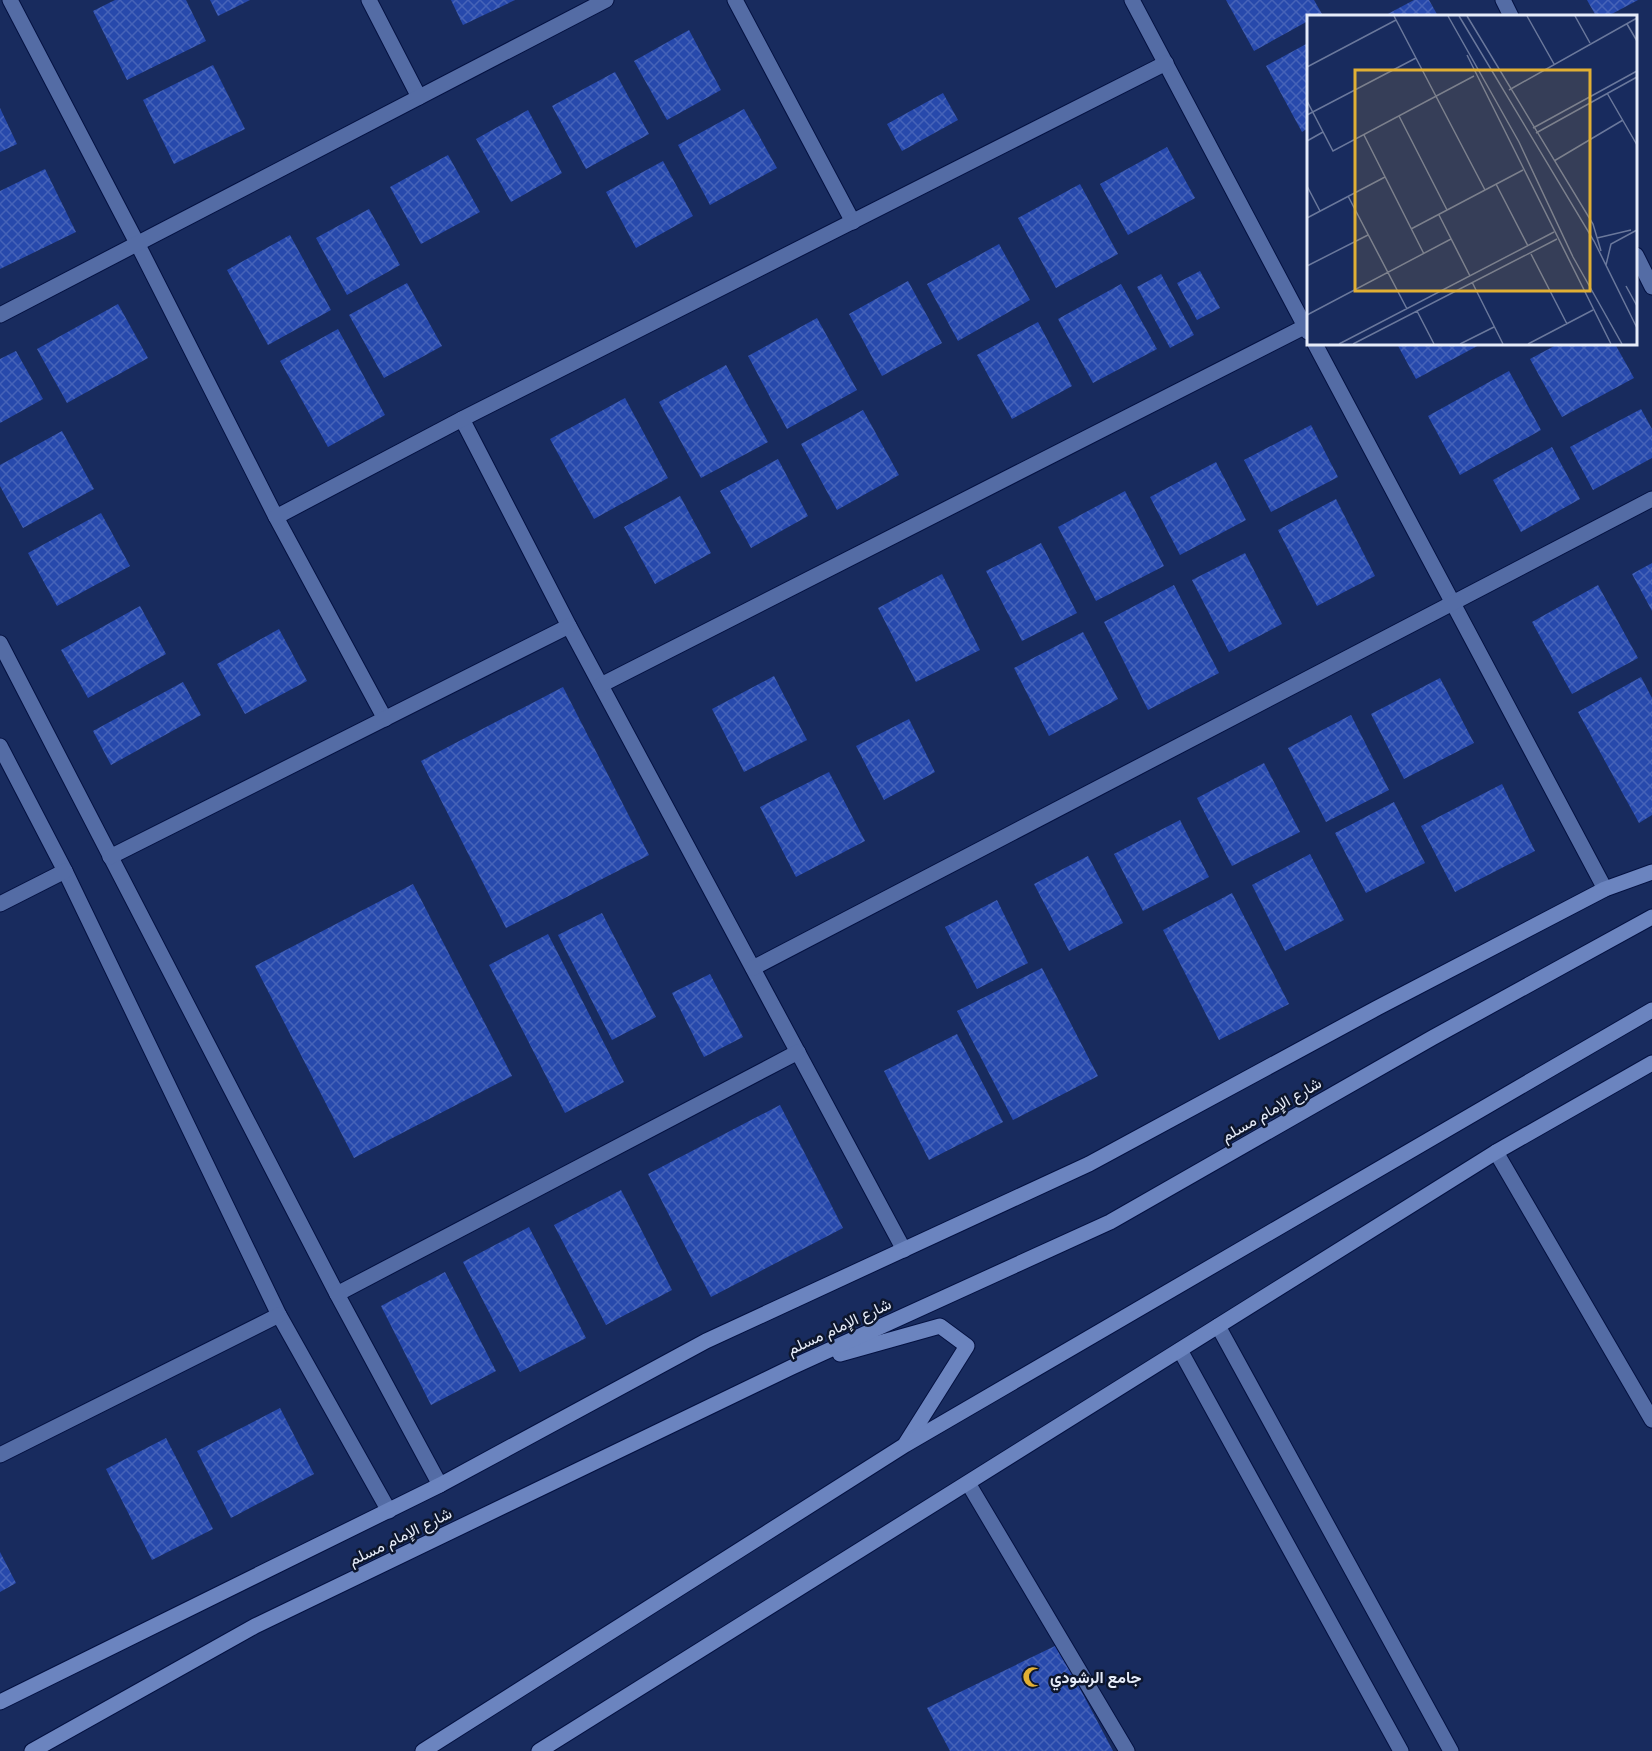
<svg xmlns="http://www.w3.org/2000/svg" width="1652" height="1751" viewBox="0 0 1652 1751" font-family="'Golos Text',Vazirmatn,sans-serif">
<defs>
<pattern id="building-cross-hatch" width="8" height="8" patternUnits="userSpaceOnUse" patternTransform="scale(1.5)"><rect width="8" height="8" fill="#2749ac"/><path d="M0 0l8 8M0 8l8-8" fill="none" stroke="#4663b8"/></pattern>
</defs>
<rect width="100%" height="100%" fill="#182b5e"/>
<g fill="url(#building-cross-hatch)">
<path d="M115 0H186L206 41 127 80 93 11Z"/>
<path d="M210 0H250L218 16Z"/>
<path d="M451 0H515L463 25Z"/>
<path d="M1226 0H1314L1322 14 1317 16H1308V21L1254 51Z"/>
<path d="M1414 0H1429L1438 16H1384Z"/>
<path d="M1587 0H1638L1608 16H1596Z"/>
<path d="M689 30 721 90 667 120 634 61Z"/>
<path d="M1308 43V128L1302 132 1266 66Z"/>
<path d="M213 65 245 129 174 164 143 100Z"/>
<path d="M615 72 649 134 586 169 552 106Z"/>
<path d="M943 93 958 120 902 151 887 124Z"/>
<path d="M0 108 17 144 0 152Z"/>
<path d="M744 109 777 168 710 205 678 145Z"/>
<path d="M528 110 562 173 511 202 476 139Z"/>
<path d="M1167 147 1195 198 1128 235 1100 184Z"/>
<path d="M448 155 480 212 421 244 390 187Z"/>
<path d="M663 161 693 216 636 248 606 192Z"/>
<path d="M45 169 76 232 0 269V191Z"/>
<path d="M1080 184 1118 254 1056 288 1018 218Z"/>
<path d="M369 209 400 265 347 295 316 238Z"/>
<path d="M290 235 331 310 268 345 227 270Z"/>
<path d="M999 244 1030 300 958 341 927 284Z"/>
<path d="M1200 271 1220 308 1197 320 1177 283Z"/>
<path d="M1161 274 1194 335 1170 348 1137 287Z"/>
<path d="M908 281 942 343 882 376 849 314Z"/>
<path d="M407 283 442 346 384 378 349 315Z"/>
<path d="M1121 284 1157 349 1093 383 1058 319Z"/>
<path d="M118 304 148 358 67 403 37 349Z"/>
<path d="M817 318 857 390 787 429 748 356Z"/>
<path d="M1038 322 1072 386 1012 419 977 355Z"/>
<path d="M338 329 385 415 328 447 280 361Z"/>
<path d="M1397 344H1481L1416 379Z"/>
<path d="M1558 344H1615L1634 378 1562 417 1530 359Z"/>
<path d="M16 351 43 399 0 423V359Z"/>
<path d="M726 365 768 442 701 478 659 402Z"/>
<path d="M1509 371 1541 430 1460 475 1428 416Z"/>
<path d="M625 398 668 478 594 519 550 439Z"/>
<path d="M1641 409 1652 429V458L1593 490 1570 447Z"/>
<path d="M863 410 899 475 837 510 801 444Z"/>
<path d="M1311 425 1338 477 1271 512 1244 460Z"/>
<path d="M62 431 94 489 23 528 0 486V465Z"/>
<path d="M1552 447 1580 499 1521 532 1493 480Z"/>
<path d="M778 459 808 516 751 548 720 491Z"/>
<path d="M1216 462 1246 520 1180 555 1150 497Z"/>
<path d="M1125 491 1164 566 1096 601 1058 527Z"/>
<path d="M680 496 711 553 655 584 624 527Z"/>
<path d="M1336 499 1375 576 1317 606 1278 530Z"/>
<path d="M101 513 130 566 57 606 28 553Z"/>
<path d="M1041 543 1077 613 1022 641 986 571Z"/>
<path d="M1245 553 1282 624 1229 652 1192 580Z"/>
<path d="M1652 563V611L1632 574Z"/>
<path d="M942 574 980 650 916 682 878 608Z"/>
<path d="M1174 585 1219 673 1148 710 1104 622Z"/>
<path d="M1598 585 1638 658 1572 694 1532 622Z"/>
<path d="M140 606 166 654 88 698 61 650Z"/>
<path d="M279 629 307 681 245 714 217 664Z"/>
<path d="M1083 632 1118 699 1049 736 1014 668Z"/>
<path d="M774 676 807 740 744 772 712 709Z"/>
<path d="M1641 677 1652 698V815L1639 823 1578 712Z"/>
<path d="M1440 678 1474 743 1404 779 1371 714Z"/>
<path d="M183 682 201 715 111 765 93 731Z"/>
<path d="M563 687 649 855 506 928 421 761Z"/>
<path d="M1351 715 1389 790 1326 822 1288 748Z"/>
<path d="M909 719 935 772 884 800 856 746Z"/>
<path d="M1264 763 1300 832 1232 866 1197 798Z"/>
<path d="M829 772 865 841 796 877 760 807Z"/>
<path d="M1502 784 1535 851 1455 892 1421 826Z"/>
<path d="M1394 802 1425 863 1366 893 1335 833Z"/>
<path d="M1180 820 1209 877 1143 911 1114 854Z"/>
<path d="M1310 854 1344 920 1285 951 1252 885Z"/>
<path d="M1088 856 1123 923 1069 951 1034 884Z"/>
<path d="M413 884 512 1076 354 1158 255 966Z"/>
<path d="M1232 893 1289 1004 1219 1040 1163 930Z"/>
<path d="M997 900 1028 963 977 989 945 927Z"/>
<path d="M602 913 656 1017 612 1040 558 935Z"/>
<path d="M548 934 624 1082 565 1113 489 965Z"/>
<path d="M1042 968 1098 1076 1013 1120 957 1011Z"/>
<path d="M710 974 743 1037 704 1057 672 993Z"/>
<path d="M957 1034 1003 1122 929 1160 884 1071Z"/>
<path d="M780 1105 843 1228 711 1297 648 1174Z"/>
<path d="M621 1190 672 1290 606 1325 554 1225Z"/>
<path d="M529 1227 586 1338 520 1372 463 1262Z"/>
<path d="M445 1272 496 1371 431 1405 381 1306Z"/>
<path d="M280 1408 314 1474 231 1518 197 1451Z"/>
<path d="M166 1438 213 1529 152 1560 106 1469Z"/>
<path d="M0 1552 16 1583 0 1592Z"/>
<path d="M1057 1645 1113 1751H950L927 1708Z"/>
</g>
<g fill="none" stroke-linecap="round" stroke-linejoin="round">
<g stroke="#041141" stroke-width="17">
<g id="street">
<path d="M10 0 137 243 276 517 385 719"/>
<path d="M369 0 419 97"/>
<path d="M735 0 853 222"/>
<path d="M1132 0 1308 332"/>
<path d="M1503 0 1511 16"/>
<path d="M1636 255 1652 287"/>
<path d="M0 315 606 0"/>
<path d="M1315 344 1605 889"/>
<path d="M462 419 569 626 904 1250"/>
<path d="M276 517 462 419 1166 63"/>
<path d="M0 643 337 1294 440 1485"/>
<path d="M601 685 1306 326"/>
<path d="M0 746 65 871 279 1315 389 1511"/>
<path d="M110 857 569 626"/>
<path d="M0 904 65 871"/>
<path d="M753 968 1652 499"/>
<path d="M1496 1152 1652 1420"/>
<path d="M337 1294 798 1052"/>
<path d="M1218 1326 1451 1751"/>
<path d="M1180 1350 1401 1751"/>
<path d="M0 1455 279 1315"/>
<path d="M968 1483 1127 1751"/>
</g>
</g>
<g stroke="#041141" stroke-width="17">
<g id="secondary">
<path d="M840 1354 940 1326 967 1346 906 1443"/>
<path d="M0 1702 440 1485 706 1341 1089 1164 1377 1008 1605 889 1652 872"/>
<path d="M32 1751 255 1626 792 1367 1110 1222 1432 1038 1652 917"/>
<path d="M423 1751 905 1445 1652 1010"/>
<path d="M539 1751 1496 1152 1652 1063"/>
</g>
</g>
<use href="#street" stroke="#546ca5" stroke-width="15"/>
<use href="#secondary" stroke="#6b84bf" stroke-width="15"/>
</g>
<defs>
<g id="mosque-bare" transform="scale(1.62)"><path d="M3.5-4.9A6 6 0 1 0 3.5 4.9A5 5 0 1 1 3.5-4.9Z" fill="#e1af34" stroke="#0d162d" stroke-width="2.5" paint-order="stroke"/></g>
</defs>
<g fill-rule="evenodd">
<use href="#mosque-bare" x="1033" y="1677"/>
</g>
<g text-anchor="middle" stroke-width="5" stroke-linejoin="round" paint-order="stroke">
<g font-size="16" fill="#e6ecf9" stroke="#0d162d">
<text transform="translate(1271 1109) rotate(-30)" y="6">شارع الإمام مسلم</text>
<text transform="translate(839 1326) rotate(-25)" y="6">شارع الإمام مسلم</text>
<text transform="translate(400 1536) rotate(-26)" y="6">شارع الإمام مسلم</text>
</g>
<g font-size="16" font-weight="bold" fill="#e6ecf9" stroke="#0d162d" text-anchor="start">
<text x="1050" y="1683">جامع الرشودي</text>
</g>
</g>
<g transform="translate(1307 15)">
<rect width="330" height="330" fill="#182b5e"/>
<path fill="none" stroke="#6a789c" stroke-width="1.5" d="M87 1 178 175M141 1 212 127 266 242 315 329M152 1 287 226 330 313M160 1 286 209 294 236M220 1 247 49M268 1 283 28M320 9 330 26M160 40 304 329M0 52 89 5M202 75 330 3M300 78 330 130M0 86 26 136 167 61M0 100 109 43M92 101 140 195M226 113 330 56M229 118 330 62M57 120 117 239M0 126 16 117M247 146 316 105M189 169 221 231M0 171 13 196M41 181 100 294M132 200 163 261M0 203 78 162M104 214 216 155M290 223 324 215M224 239 260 309M299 250 304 229 330 215M0 251 61 220M165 267 196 329M319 271 330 291M110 296 127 329M0 300 144 224M32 329 247 217M46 329 250 224M153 329 187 312M221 329 286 295"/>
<path fill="#e1af34" fill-opacity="0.15" stroke="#e1af34" stroke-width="3" d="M48 55H283V276H48Z"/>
<rect width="330" height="330" fill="none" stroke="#e6ecf9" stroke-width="3"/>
</g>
</svg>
